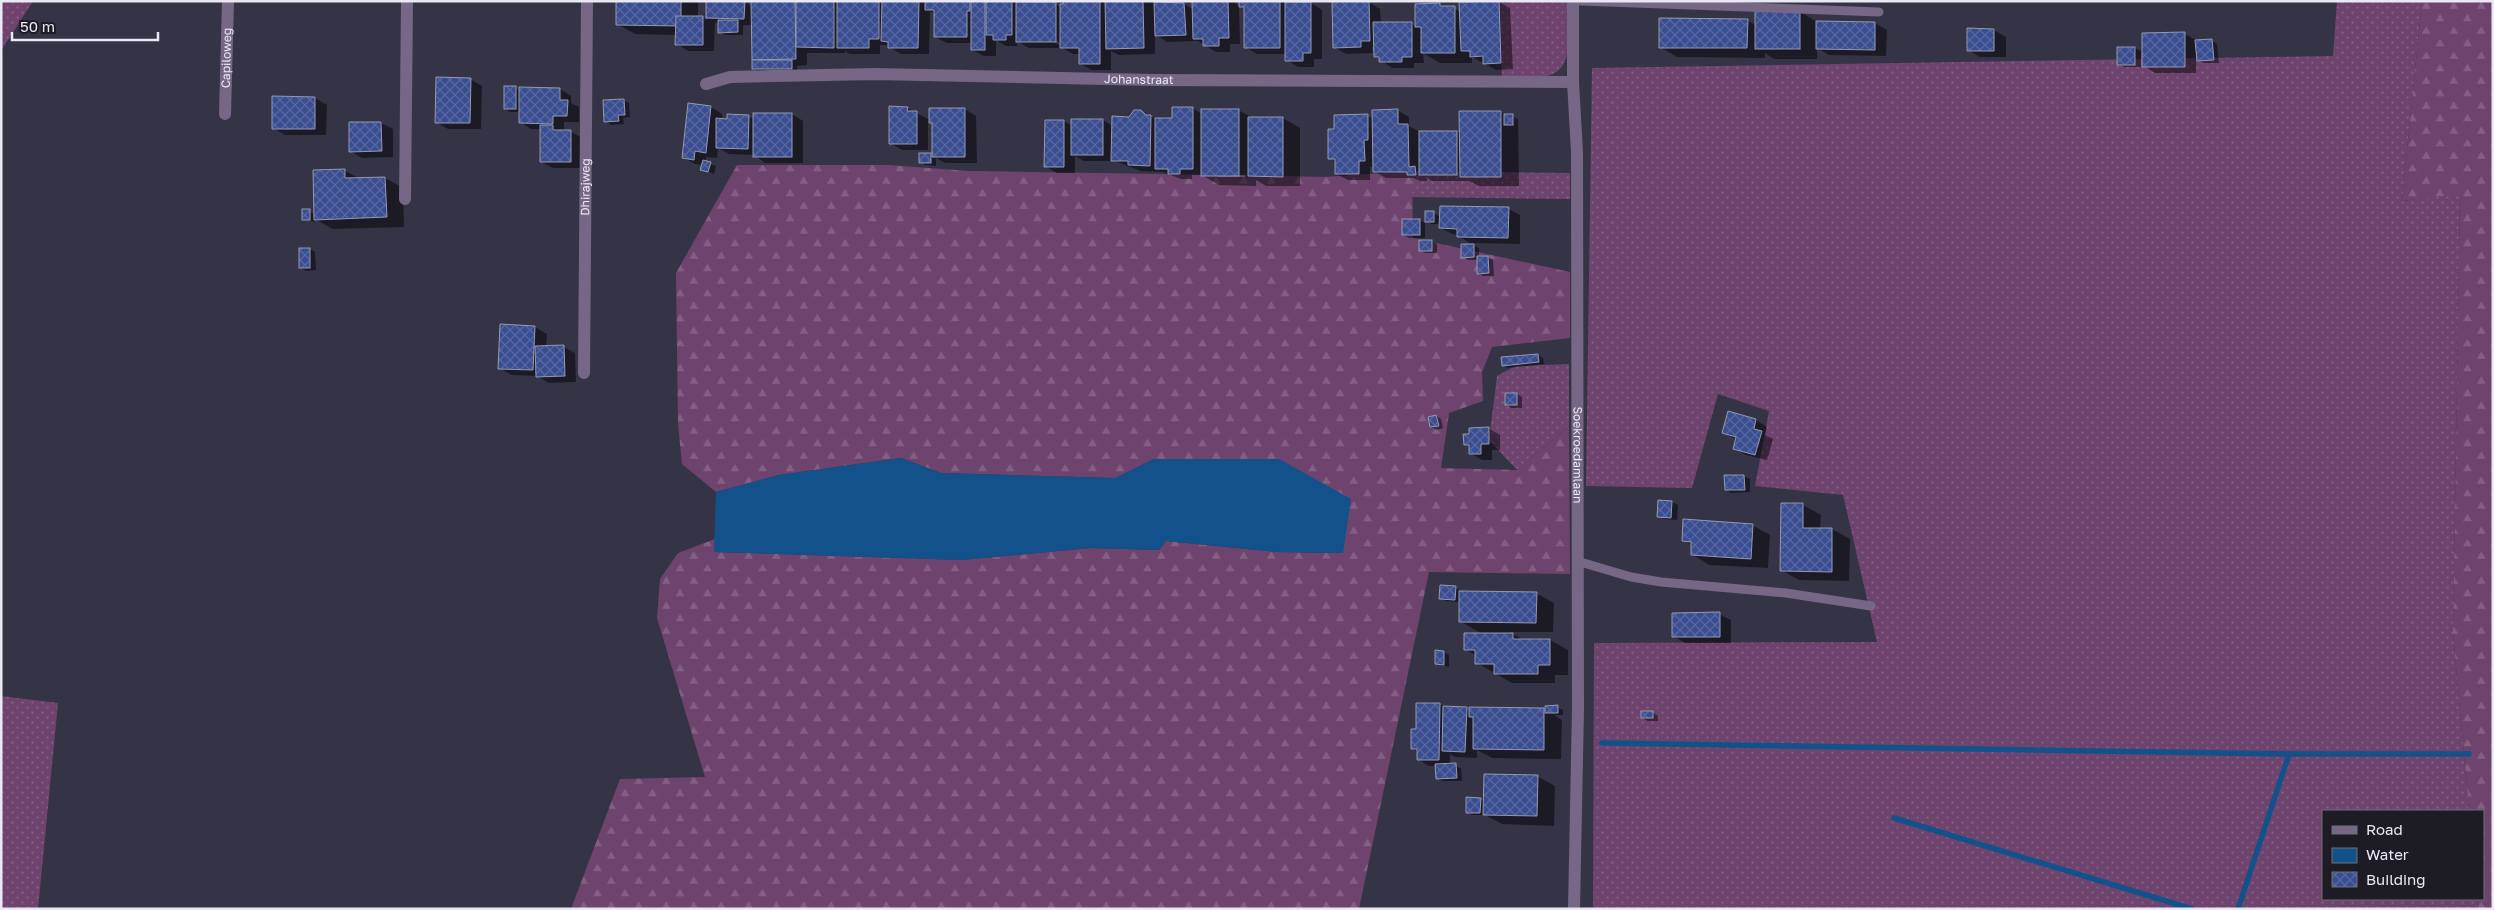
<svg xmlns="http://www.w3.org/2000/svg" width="2494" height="910" viewBox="0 0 2494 910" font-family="'Golos Text',sans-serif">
<defs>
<pattern id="grass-dots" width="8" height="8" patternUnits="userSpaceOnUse" patternTransform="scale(1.25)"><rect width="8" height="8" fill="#6e446e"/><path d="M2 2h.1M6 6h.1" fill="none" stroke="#835f83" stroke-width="1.8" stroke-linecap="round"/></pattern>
<pattern id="forest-firs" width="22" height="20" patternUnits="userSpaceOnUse" patternTransform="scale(1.25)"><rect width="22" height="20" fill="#6e446e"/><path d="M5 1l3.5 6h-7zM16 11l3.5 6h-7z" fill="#835f83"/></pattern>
<pattern id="building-cross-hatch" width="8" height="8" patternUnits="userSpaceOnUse" patternTransform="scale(1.25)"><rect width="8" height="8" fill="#3b4d91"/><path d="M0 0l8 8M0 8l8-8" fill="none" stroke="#5767a1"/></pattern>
</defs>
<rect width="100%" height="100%" fill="#353446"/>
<g fill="url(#grass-dots)">
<path d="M1 1H33L1 51Z"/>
<path d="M1499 1H1568C1568 21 1575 65 1553 74 1539 80 1517 76 1502 76Z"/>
<path d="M2337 1H2422L2402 201 2460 193 2453 633 2469 811H2323V899H2477L2478 909H1593L1594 643 1877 642 1843 495 1755 486 1769 411 1718 394 1692 488 1586 486 1592 68 2333 56Z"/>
<path d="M1412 171 1570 173V199L1411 197Z"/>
<path d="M1569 364V426L1517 470 1489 440 1497 376 1515 366Z"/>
<path d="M1 696 58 703 38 909H1Z"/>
</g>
<g fill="url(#forest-firs)">
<path d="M2422 1H2493V909H2478L2477 899H2483V811H2469L2453 633 2460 194 2402 201Z"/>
<path d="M737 165H889L969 171 1282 176 1324 177 1412 171 1413 238 1570 272V338L1492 347 1482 372 1483 401 1449 413 1441 468 1517 470 1569 426 1570 574 1429 572 1359 909H571L620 779 705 777 657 618 660 579 678 553 715 539V552L962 560 1090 548 1159 550 1166 541 1276 552 1343 553 1154 459 1116 478 941 473 901 458 779 475 716 492 682 464 678 424 676 273Z"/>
</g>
<path fill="#13518b" d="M901 458 941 473 1115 478 1154 459H1279L1351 499 1343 553 1276 552 1166 541 1159 550 1090 548 962 560 714 552 716 492 779 475Z"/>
<g fill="#0007" fill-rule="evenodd">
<path d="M618 1H698V17L707 20 708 1 744 2 752 6V1H1018L1022 4H1056L1061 7 1064 5V1H1152L1184 4 1193 9V1H1232L1240 6V1L1311 3 1322 10V59H1314V67H1298L1287 60V54H1257L1245 47V9L1239 6 1240 44H1230V52H1216L1198 41 1167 42 1155 34V54L1119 55 1111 51V70H1092L1080 64V54H1073L1062 48H1029L1017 41V46H1006L996 40V56H984L972 50V43H947L935 37V14L930 11 929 54H901L889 47V45H880V54H850L845 51V53H807V65L797 66V71L759 72 753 68 757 62 753 59 752 25H743V35H725L719 32V24L715 22 714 51H688L677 44V35L635 34 617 24ZM1051 38 1061 43V46L1050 40Z"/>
<path d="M1525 1 1501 3 1510 8 1513 69 1496 70 1472 57V63H1440L1423 53 1424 63H1414V68H1392L1375 56V47H1372L1373 53 1346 54 1334 47 1369 2 1380 9 1381 23H1411L1416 26 1439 4 1460 11V3Z"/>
<path d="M1799 11 1817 22 1875 23 1887 30 1886 56 1829 55 1817 48V59H1774L1765 53V58L1677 57 1660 47 1747 20 1757 26Z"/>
<path d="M1969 30H1994L2006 37V57H1980L1968 50Z"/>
<path d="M2185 34 2196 40 2212 41 2217 44 2219 63H2203L2196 59V73H2155L2144 66Z"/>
<path d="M2119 48H2135L2141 51V67H2124L2119 64Z"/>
<path d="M470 79 482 86 481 129H448L436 122Z"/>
<path d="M515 88 520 90 560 89 571 96V103L579 107V122H564V131H570L582 138V168H553L541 162V129H531L520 122V112H510L505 109Z"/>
<path d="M315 98 327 105 326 135H285L273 128Z"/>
<path d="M623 100 629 103 630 117 623 118 624 124 611 125 606 121Z"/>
<path d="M711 107 722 114V120L748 116 754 119 792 114 803 121V163H765L754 155 729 154 718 148 717 158 706 157V162L716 166 714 174 702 169 703 165 695 164 684 158Z"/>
<path d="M907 108 930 120 965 109 976 116 977 163H945L936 158V166L925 165 920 162 931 154 933 156V124L928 121V150H902L890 143Z"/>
<path d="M1193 108 1202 114 1238 110 1253 118H1283L1300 128V186H1266L1256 180V186L1219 185 1202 175H1192V179H1181L1163 172 1141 171 1115 161H1084L1075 156V173H1057L1045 166 1064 121 1073 126 1103 120 1113 126 1141 111 1155 119H1173ZM1218 175H1245V177H1218Z"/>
<path d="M1397 110 1409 117V126L1420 132H1457L1461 134 1501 112 1518 119 1519 186H1479L1469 181H1432L1427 178V181H1420L1413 178H1386L1375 172 1374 167H1370V180H1348L1336 174V162L1329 158 1336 130 1367 116 1374 119Z"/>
<path d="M350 123H381L393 129V157L362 158 350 151Z"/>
<path d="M344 170 360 179 385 178 403 188 404 227 333 229 315 219V222L303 219 304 210 315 214Z"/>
<path d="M1509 209 1520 215V244L1470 243 1479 248V257H1488L1493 260 1494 276H1483L1478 273V260H1468L1463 257 1473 245 1458 236V235L1452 234 1441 228V224H1432L1426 221 1434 213 1441 217Z"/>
<path d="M1419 220 1425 223V238H1409L1404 235Z"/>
<path d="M1431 241 1437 244V253H1425L1420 250Z"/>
<path d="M310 249 315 252 316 270 306 271 300 267Z"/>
<path d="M501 326 535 327 547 334 546 347H564L575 353 576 382 549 383 537 376 511 375 500 368Z"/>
<path d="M1538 355 1543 358 1544 364 1508 368 1503 365Z"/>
<path d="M1517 394 1522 397V408H1511L1506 404Z"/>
<path d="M1729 413 1756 420 1767 427 1765 435 1773 439 1767 460 1746 455 1734 448 1737 440 1723 432Z"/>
<path d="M1436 416 1441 419 1443 428 1437 430 1431 427Z"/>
<path d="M1488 428 1500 435V450H1492V460H1482L1470 453V447L1465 444Z"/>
<path d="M1744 476 1750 479V492L1731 493 1726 489 1725 477Z"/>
<path d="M1659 501 1672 502 1678 505 1677 520 1664 519 1659 516Z"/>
<path d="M1782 504 1803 505 1821 515 1820 529H1832L1850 539 1849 581 1799 580 1781 570Z"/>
<path d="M1752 525 1770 535 1768 568 1709 565 1692 554V545L1683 540Z"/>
<path d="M1455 587 1461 592 1536 593 1554 603 1553 632H1509L1524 640H1550L1568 650V675H1555V683H1512L1477 663V656L1465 649 1482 634 1460 621V602L1446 601 1440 598Z"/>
<path d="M1719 614 1731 620V643H1685L1673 636Z"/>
<path d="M1444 652 1449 655V667L1436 664Z"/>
<path d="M1439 705 1470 710V708L1546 711 1557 707 1563 710V715H1554L1562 720 1561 759 1492 758 1477 750V758L1455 757 1450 754V765L1461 768 1462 781H1442L1437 778V766H1429L1418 759V752L1412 749 1417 730Z"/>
<path d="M1652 712 1658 716V721H1648L1642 718Z"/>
<path d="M1537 776 1555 786 1554 826 1502 824 1485 815H1472L1467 812 1480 799 1484 801Z"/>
</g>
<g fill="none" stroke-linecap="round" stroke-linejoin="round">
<g stroke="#13518b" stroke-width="5.5">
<path d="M1602 743 2289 754H2469"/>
<path d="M1894 818 2192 909"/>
<path d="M2238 909 2289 754"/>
</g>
</g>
<g fill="url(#building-cross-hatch)" stroke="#9299af">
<path d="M616 1H681V26L616 25Z"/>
<path d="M706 1H745L744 19 706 18Z"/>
<path d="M751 1H795L796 59 752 60Z"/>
<path d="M796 1H834V48L796 47Z"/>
<path d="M837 1H879V39H869V48H837Z"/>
<path d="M882 1H919L918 48H888V42L881 41Z"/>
<path d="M925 1H970V11H967V37H934V10H925Z"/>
<rect x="971" y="1" width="14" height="49"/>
<path d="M986 1H1012V35H1006V40H993V35H986Z"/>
<path d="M1063 1H1100V64H1079V48H1060V4H1063Z"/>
<path d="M1105 1H1143L1144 48 1106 49Z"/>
<path d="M1192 1H1228L1229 38H1219V46H1203V39H1193Z"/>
<path d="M1239 1H1280V48H1244V7H1239Z"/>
<path d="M1332 1H1369L1370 41H1361V47L1333 48Z"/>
<path d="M1499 1 1501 63 1483 64V56L1470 57V51H1461L1459 2Z"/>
<rect x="1016" y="2" width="40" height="40"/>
<path d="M1154 2 1184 3 1186 35 1155 36Z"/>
<path d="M1285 2H1311V53H1303V61H1285Z"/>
<path d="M1440 3V6H1455V53H1421V27H1415V4Z"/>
<rect x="1755" y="10" width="45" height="39"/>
<path d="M676 16H703V45H675Z"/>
<path d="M1659 18 1748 19 1747 48H1659Z"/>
<path d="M718 20H738V32L718 33Z"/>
<path d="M1816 21 1875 22V50L1816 49Z"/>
<path d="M1373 22H1412V57H1402V62H1379V57H1374Z"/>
<path d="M1967 28 1994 29V51H1967Z"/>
<path d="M2185 32V67H2142V33Z"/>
<path d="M2212 39 2214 60 2197 61 2195 40Z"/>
<rect x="2117" y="47" width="18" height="18"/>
<rect x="752" y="60" width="40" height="9"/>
<path d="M436 77 471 78 470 123H435Z"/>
<rect x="504" y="86" width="12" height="23"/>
<path d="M519 87 560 88V100H568L567 116H553V124L519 123Z"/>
<path d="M272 96 315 97V129H272Z"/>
<path d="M624 99 625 115H618L619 121 604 122 603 100Z"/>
<path d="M688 103 711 106 706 153 695 151 694 160 682 158Z"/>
<path d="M889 106 908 107 907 111H917V144H889Z"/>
<path d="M1172 107H1193V169H1180V174H1168V169H1155V118H1172Z"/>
<path d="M929 108H965V157H932V123H929Z"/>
<rect x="1201" y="109" width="38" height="67"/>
<path d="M1398 109V124H1408L1409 167 1415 166 1416 175H1407V172H1373L1372 110Z"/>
<path d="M1134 110H1141L1146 115H1151L1150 166 1128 165V161H1111L1112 116 1129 117Z"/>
<path d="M1459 111H1501V177H1460Z"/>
<rect x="753" y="113" width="39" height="44"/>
<path d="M727 114 749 115 748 149 716 148V118L727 119Z"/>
<path d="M1368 114V140H1364L1365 161H1359V174H1335V159H1328V129H1334V115Z"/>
<rect x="1504" y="114" width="9" height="11"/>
<path d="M1248 117H1283V177L1248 176Z"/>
<rect x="1071" y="119" width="32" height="36"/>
<path d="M1045 120H1064V167H1044Z"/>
<path d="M349 122H381L382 151 349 152Z"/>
<path d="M540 125H553V130H571V162H540Z"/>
<rect x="1419" y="131" width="38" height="44"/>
<rect x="919" y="153" width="12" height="10"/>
<path d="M703 160 711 162 708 172 700 170Z"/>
<path d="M345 169V178L385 177 387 217 314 220 313 170Z"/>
<path d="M1440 206 1509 207 1508 238 1457 237V229L1439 228Z"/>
<rect x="302" y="209" width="8" height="11"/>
<rect x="1425" y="211" width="9" height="11"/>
<rect x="1402" y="219" width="18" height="16"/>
<rect x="1419" y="240" width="13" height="11"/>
<path d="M1461 244H1474V257L1461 258Z"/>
<rect x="299" y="248" width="11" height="20"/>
<path d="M1477 256H1488L1489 273 1477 274Z"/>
<path d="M500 324 535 326 533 370 498 369Z"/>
<path d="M564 345 565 376 536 377 535 346Z"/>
<path d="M1538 354 1539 362 1502 366 1501 357Z"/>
<rect x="1505" y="393" width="12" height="12"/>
<path d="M1728 411 1756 419 1754 429 1762 431 1755 455 1733 449 1736 437 1722 433Z"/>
<path d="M1436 415 1439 426 1430 427 1428 417Z"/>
<path d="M1489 427V444H1481V454H1469V445H1464L1463 434H1469V428Z"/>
<path d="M1724 475H1744L1745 490H1725Z"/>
<path d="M1658 500 1672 501 1671 518 1657 517Z"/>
<path d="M1781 503H1803V528H1832V572L1780 571Z"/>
<path d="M1683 519 1753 524 1751 559 1691 555V542L1682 541Z"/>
<path d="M1440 585 1456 586 1455 600 1439 599Z"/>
<path d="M1459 591 1537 592 1536 623 1459 622Z"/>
<path d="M1720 612V637H1672V613Z"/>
<path d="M1464 633H1513V639H1550V665H1538V674H1494V664H1475V650H1464Z"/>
<path d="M1435 650 1444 651V665L1435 664Z"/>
<path d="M1416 703H1440L1439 760H1417V749H1411V729H1416Z"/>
<path d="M1558 705V713H1545V706Z"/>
<path d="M1443 706 1467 707 1465 752 1442 751Z"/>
<path d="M1469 707 1544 708V750L1473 749V717H1469Z"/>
<rect x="1641" y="711" width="12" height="7"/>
<path d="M1456 763 1457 778 1436 779 1435 764Z"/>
<path d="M1484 774 1538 775 1537 816 1483 815Z"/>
<path d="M1466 797 1481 798 1480 813H1466Z"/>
</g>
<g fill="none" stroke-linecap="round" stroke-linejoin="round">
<g stroke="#776786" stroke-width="9">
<path d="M1581 1 1879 12"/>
<path d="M1577 561 1631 577 1661 582 1786 593 1871 606"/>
</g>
<g stroke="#776786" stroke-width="12">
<path id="s1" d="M1573 1V82L1577 152 1578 709 1574 909"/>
<path id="s2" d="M706 84 730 77 875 74 1153 80 1573 82"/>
<path id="s3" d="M225 114 228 1"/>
<path d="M405 199 407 1"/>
<path id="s4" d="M584 373 587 1"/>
</g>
</g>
<g text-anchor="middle" stroke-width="4" stroke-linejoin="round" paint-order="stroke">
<g font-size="12" fill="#e9e8f4" stroke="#1d1c25">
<text dy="4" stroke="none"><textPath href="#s3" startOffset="56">Capiloweg</textPath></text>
<text dy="4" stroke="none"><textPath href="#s2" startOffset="434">Johanstraat</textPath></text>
<text dy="4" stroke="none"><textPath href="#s4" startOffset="186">Dhirajweg</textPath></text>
<text dy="4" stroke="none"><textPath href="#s1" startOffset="454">Soekroedamlaan</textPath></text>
</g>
</g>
<rect width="2494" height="910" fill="none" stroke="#e9e8f4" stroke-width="5"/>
<rect x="2322" y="810" width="162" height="90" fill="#1d1c25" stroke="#6f6e78"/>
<rect x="2332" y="826" width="25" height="8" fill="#776786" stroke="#6f6e78"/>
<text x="2366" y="835" font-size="15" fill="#e9e8f4">Road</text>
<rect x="2332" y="848" width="25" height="15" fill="#13518b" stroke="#6f6e78"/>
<text x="2366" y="860" font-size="15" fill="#e9e8f4">Water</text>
<rect x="2332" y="872" width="25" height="15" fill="url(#building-cross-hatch)" stroke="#6f6e78"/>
<text x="2366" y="885" font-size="15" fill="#e9e8f4">Building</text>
<path d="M12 32v8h146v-8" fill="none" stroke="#e9e8f4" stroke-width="2.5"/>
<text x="20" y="32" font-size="15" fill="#e9e8f4" stroke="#1d1c25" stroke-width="4" paint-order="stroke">50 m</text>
</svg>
